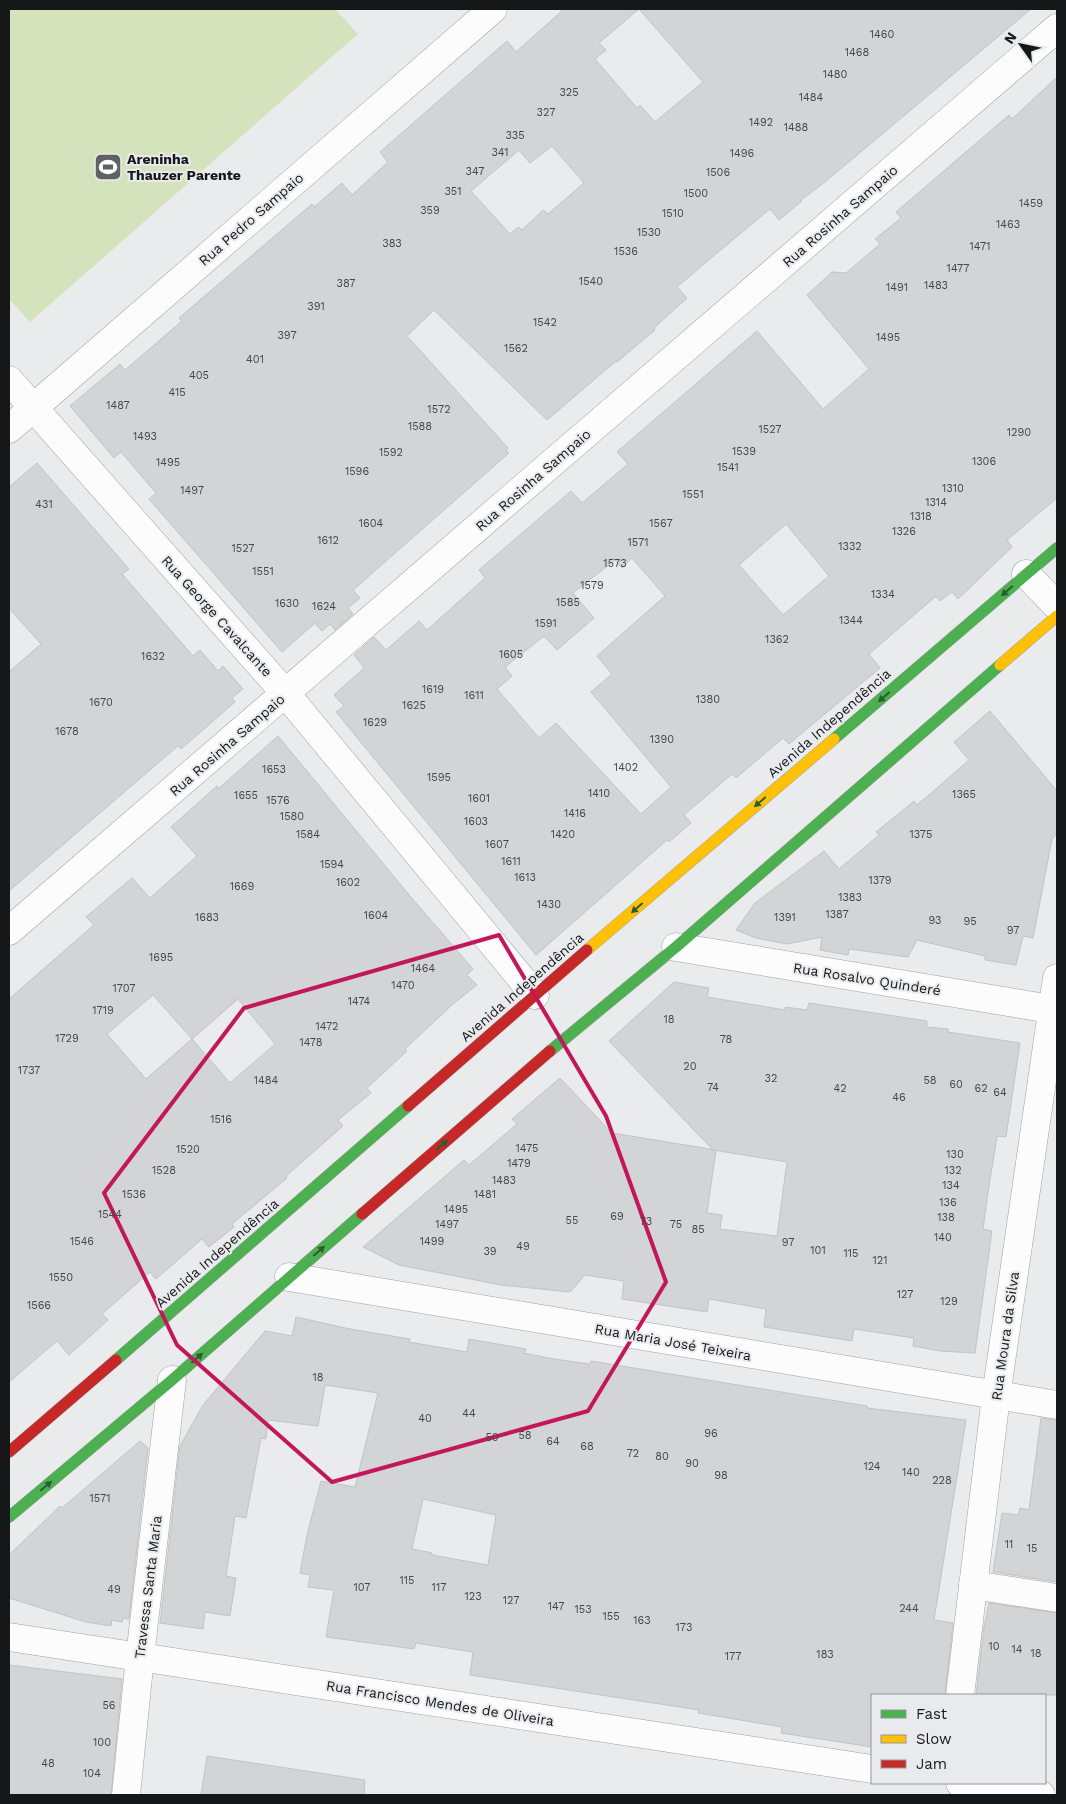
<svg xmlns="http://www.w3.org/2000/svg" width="1066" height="1804" viewBox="0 0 1066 1804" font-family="'Work Sans',sans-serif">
<rect width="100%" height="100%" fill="#eaebec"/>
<path fill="#d5e3bd" d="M9 9H335L358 34 30 322 9 299Z"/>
<g fill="#d3d4d5" stroke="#c3c3c4" fill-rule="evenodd">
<path d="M564 9H639L599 43 606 50 595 59 637 108 640 105 655 122 703 82 639 9H1031L825 182 801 200 802 201 779 220 770 209 723 248 677 287 687 298 654 328 655 330 617 362 616 361 547 420 434 310 407 336 508 448 506 450 509 453 353 590 360 598 348 608 353 614 335 630 330 624 322 631 315 623 282 652 149 499 156 493 121 452 114 458 70 406 120 364 125 370 182 321 179 318 312 204 314 207 342 183 352 195 388 162 380 152 507 41 516 52ZM552 146 584 183 548 214 543 210 522 230 518 227 510 234 471 191 519 150 530 163Z"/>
<path d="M1057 77V498L1007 540 1012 547 958 599 952 592 940 601 936 596 869 654 880 668 789 744 783 738 736 778 732 774 684 815 691 823 669 842 667 840 536 955 336 712 344 706 334 695 364 668 354 655 374 637 386 650 419 621 427 630 485 578 479 570 571 491 582 503 628 464 617 452 757 331 823 409 869 369 807 295 832 272 846 273 880 244 875 239 901 218 896 212 1009 115 1012 119ZM786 524 829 576 783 615 739 565ZM632 558 665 596 597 656 612 674 591 692 671 787 641 814 556 723 539 738 497 689 512 676 505 667 544 636 557 650 594 618 573 593 615 560 622 568Z"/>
<path d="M37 463 129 569 122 574 193 656 200 650 218 671 223 666 243 689 232 698 235 702 181 749 178 746 9 891V672L41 644 9 608V487Z"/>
<path d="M990 711 1057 791V834L1052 839 1033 938 1023 936 1016 965 985 960V956L917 940 908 957 849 949 848 955 820 950 822 937 787 944 756 938 736 930 755 903 824 851 839 869 879 835 876 832 914 801 917 805 930 794 969 760 954 742Z"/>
<path d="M278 736 410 896 473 969 467 975 477 985 453 1004 405 1049 407 1051 367 1088 371 1093 338 1120 343 1126 286 1176 287 1178 232 1224 234 1227 209 1247 202 1239 156 1279 150 1272 102 1314 108 1320 69 1355 57 1341 9 1382V999L94 925 86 917 132 878 150 898 197 856 171 827 217 786 218 789ZM153 995 192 1039 146 1079 107 1034ZM238 999 275 1044 230 1083 192 1039Z"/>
<path d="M674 982 709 988 707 997 785 1010V1007L807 1010 809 1003 927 1021V1027L948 1029V1032L1020 1043 1006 1137 997 1136 987 1199 983 1229 992 1231 975 1353 940 1351 913 1346 914 1338 854 1329 852 1341 764 1327 766 1309 709 1299 707 1312 622 1299 624 1281 585 1275 570 1292 501 1285 399 1265 363 1247 464 1160 469 1165 517 1124 512 1119 560 1078 612 1133 716 1150 707 1213 722 1215 720 1229 777 1236 787 1162 713 1150 609 1041Z"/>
<path d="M296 1317 350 1329 410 1339 409 1342 467 1352 469 1339 526 1349 524 1353 554 1359 590 1364 591 1361 867 1406V1408L966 1420 934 1620 953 1623 945 1695H872V1747L781 1733 782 1727 698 1713 699 1710 470 1675 473 1652 416 1643 414 1649 326 1637 334 1590 308 1587 310 1575 300 1573 307 1535 321 1481 355 1487 378 1393 325 1385 318 1426 268 1420 266 1439 261 1438 246 1518 235 1516 226 1576 236 1578 230 1616 205 1612 203 1629 160 1623 180 1446 203 1405 265 1331 292 1336ZM423 1499 496 1515 488 1565 432 1555V1553L412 1549Z"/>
<path d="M1041 1418 1057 1420V1582L993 1572 1002 1513 1018 1515 1020 1508 1029 1510Z"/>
<path d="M140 1441 148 1448 129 1619 123 1618 122 1622 112 1620 111 1626 86 1622 9 1598V1555L60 1506 62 1508Z"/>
<path d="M989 1603 1057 1613V1695H976L984 1627Z"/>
<path d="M9 1665 122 1679 111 1795H9Z"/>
<path d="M207 1756 365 1780 364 1795H201Z"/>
</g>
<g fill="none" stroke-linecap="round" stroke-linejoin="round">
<g stroke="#a0a1a2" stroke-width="29">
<g id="street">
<path d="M9 380 286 694 535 995"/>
<path d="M9 429 493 9"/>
<path d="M1026 574 1057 606"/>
<path d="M9 931 1057 28"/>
<path d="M676 947 1057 1010"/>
<path d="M289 1277 1057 1405"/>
<path d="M973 1585 1057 1598"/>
<path d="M9 1637 872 1769"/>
<path d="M960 1695 996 1396 1057 978"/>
<path d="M960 1783 1041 1795"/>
<path d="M126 1795 140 1657 172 1380"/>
</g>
</g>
<g stroke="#a0a1a2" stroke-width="12">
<g id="fast">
<path d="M834 739 1057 548"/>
<path d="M550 1051 676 947 1000 665"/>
<path d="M116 1360 408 1106"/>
<path d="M9 1517 172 1380 362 1214"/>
</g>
</g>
<g stroke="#a0a1a2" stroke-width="12">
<g id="slow">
<path d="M1000 665 1057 616"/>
<path d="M587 950 834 739"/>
</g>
</g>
<g stroke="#a0a1a2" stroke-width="12">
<g id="jam">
<path d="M408 1106 587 950"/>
<path d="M362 1214 550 1051"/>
<path d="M9 1452 116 1360"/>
</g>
</g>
<use href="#street" stroke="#fcfcfc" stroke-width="28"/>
<use href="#fast" stroke="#4caf50" stroke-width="11"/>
<use href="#slow" stroke="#ffc107" stroke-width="11"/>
<use href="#jam" stroke="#c62828" stroke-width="11"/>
</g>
<defs><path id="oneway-solid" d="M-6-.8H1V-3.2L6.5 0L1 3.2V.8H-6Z" transform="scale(1.25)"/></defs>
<g fill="#2e5b31">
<use href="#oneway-solid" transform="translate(1007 591) rotate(139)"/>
<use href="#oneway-solid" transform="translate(884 697) rotate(139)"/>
<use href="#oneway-solid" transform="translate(760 802) rotate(139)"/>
<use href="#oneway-solid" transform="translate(637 908) rotate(139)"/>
<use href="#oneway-solid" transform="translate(442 1145) rotate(-41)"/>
<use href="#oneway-solid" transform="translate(319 1251) rotate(-41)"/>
<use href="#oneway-solid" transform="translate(197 1358) rotate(-41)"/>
<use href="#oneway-solid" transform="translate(46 1486) rotate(-40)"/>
</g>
<path fill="none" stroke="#c2185b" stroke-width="4" stroke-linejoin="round" d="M499 935 606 1116 666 1282 588 1411 332 1482 177 1345 104 1193 244 1008Z"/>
<defs>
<g id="stadium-square" transform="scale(1.4375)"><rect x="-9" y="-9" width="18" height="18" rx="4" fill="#606162" stroke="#e9eaed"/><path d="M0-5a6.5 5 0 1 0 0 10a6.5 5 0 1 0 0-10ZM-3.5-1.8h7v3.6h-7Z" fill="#fff"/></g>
</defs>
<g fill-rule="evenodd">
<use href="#stadium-square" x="108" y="167"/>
</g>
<g text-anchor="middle" stroke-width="4" stroke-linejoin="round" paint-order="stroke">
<g font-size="11" fill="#454647">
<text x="882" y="38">1460</text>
<text x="857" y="56">1468</text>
<text x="835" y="78">1480</text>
<text x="569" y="96">325</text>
<text x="811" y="101">1484</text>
<text x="546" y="116">327</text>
<text x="761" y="126">1492</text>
<text x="796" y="131">1488</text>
<text x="515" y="139">335</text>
<text x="500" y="156">341</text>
<text x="742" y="157">1496</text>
<text x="475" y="175">347</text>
<text x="718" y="176">1506</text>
<text x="453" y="195">351</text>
<text x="696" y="197">1500</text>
<text x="1031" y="207">1459</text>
<text x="430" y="214">359</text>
<text x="673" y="217">1510</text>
<text x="1008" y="228">1463</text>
<text x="649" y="236">1530</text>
<text x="392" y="247">383</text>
<text x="980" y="250">1471</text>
<text x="626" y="255">1536</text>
<text x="958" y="272">1477</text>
<text x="591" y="285">1540</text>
<text x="346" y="287">387</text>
<text x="936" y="289">1483</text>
<text x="897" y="291">1491</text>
<text x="316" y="310">391</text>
<text x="545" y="326">1542</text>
<text x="287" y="339">397</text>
<text x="888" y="341">1495</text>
<text x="516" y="352">1562</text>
<text x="255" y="363">401</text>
<text x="199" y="379">405</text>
<text x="177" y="396">415</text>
<text x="118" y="409">1487</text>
<text x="439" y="413">1572</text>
<text x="420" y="430">1588</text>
<text x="770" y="433">1527</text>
<text x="1019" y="436">1290</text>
<text x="145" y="440">1493</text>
<text x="744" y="455">1539</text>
<text x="391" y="456">1592</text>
<text x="984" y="465">1306</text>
<text x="168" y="466">1495</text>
<text x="728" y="471">1541</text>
<text x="357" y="475">1596</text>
<text x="953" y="492">1310</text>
<text x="192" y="494">1497</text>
<text x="693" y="498">1551</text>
<text x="936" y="506">1314</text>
<text x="44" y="508">431</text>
<text x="921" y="520">1318</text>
<text x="371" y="527">1604</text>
<text x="661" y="527">1567</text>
<text x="904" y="535">1326</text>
<text x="328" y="544">1612</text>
<text x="638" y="546">1571</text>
<text x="850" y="550">1332</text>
<text x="243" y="552">1527</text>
<text x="615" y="567">1573</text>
<text x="263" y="575">1551</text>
<text x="592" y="589">1579</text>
<text x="883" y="598">1334</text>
<text x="568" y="606">1585</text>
<text x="287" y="607">1630</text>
<text x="324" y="610">1624</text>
<text x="851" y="624">1344</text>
<text x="546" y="627">1591</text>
<text x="777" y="643">1362</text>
<text x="511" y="658">1605</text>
<text x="153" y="660">1632</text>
<text x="433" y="693">1619</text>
<text x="474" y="699">1611</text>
<text x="708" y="703">1380</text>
<text x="101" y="706">1670</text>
<text x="414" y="709">1625</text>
<text x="375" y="726">1629</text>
<text x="67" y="735">1678</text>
<text x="662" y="743">1390</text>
<text x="626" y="771">1402</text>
<text x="274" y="773">1653</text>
<text x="439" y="781">1595</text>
<text x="599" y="797">1410</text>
<text x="964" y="798">1365</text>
<text x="246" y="799">1655</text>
<text x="479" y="802">1601</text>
<text x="278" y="804">1576</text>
<text x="575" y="817">1416</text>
<text x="292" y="820">1580</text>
<text x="476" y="825">1603</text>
<text x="308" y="838">1584</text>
<text x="563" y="838">1420</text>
<text x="921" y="838">1375</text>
<text x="497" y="848">1607</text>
<text x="511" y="865">1611</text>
<text x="332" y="868">1594</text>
<text x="525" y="881">1613</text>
<text x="880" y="884">1379</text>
<text x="348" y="886">1602</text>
<text x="242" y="890">1669</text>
<text x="850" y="901">1383</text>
<text x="549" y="908">1430</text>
<text x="837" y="918">1387</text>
<text x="376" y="919">1604</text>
<text x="207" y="921">1683</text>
<text x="785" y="921">1391</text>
<text x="935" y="924">93</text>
<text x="970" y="925">95</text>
<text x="1013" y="934">97</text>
<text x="161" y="961">1695</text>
<text x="423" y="972">1464</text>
<text x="403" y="989">1470</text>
<text x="124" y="992">1707</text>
<text x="359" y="1005">1474</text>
<text x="103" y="1014">1719</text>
<text x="669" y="1023">18</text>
<text x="327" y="1030">1472</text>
<text x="67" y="1042">1729</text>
<text x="726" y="1043">78</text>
<text x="311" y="1046">1478</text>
<text x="690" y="1070">20</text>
<text x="29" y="1074">1737</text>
<text x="771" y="1082">32</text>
<text x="266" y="1084">1484</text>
<text x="930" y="1084">58</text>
<text x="956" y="1088">60</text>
<text x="713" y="1091">74</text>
<text x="840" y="1092">42</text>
<text x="981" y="1092">62</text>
<text x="1000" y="1096">64</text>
<text x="899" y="1101">46</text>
<text x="221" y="1123">1516</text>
<text x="527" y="1152">1475</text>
<text x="188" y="1153">1520</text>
<text x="955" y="1158">130</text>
<text x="519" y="1167">1479</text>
<text x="164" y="1174">1528</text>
<text x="953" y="1174">132</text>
<text x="504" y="1184">1483</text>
<text x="951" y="1189">134</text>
<text x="134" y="1198">1536</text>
<text x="485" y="1198">1481</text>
<text x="948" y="1206">136</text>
<text x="456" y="1213">1495</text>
<text x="110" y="1218">1544</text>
<text x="617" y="1220">69</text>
<text x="946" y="1221">138</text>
<text x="572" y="1224">55</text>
<text x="646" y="1225">73</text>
<text x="447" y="1228">1497</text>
<text x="676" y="1228">75</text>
<text x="698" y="1233">85</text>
<text x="943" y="1241">140</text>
<text x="82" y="1245">1546</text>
<text x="432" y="1245">1499</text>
<text x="788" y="1246">97</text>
<text x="523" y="1250">49</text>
<text x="818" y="1254">101</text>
<text x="490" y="1255">39</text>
<text x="851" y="1257">115</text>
<text x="880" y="1264">121</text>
<text x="61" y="1281">1550</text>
<text x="905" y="1298">127</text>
<text x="949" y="1305">129</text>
<text x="39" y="1309">1566</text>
<text x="318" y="1381">18</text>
<text x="469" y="1417">44</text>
<text x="425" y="1422">40</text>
<text x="711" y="1437">96</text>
<text x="525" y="1439">58</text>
<text x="492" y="1441">50</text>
<text x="553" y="1445">64</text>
<text x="587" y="1450">68</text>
<text x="633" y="1457">72</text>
<text x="662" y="1460">80</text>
<text x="692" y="1467">90</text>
<text x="872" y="1470">124</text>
<text x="911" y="1476">140</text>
<text x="721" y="1479">98</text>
<text x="942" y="1484">228</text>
<text x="100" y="1502">1571</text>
<text x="1009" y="1548">11</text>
<text x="1032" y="1552">15</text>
<text x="407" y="1584">115</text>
<text x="362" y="1591">107</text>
<text x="439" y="1591">117</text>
<text x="114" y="1593">49</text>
<text x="473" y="1600">123</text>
<text x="511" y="1604">127</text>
<text x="556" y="1610">147</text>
<text x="909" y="1612">244</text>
<text x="583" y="1613">153</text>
<text x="611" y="1620">155</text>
<text x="642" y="1624">163</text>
<text x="684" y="1631">173</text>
<text x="994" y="1650">10</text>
<text x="1017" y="1653">14</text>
<text x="1036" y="1657">18</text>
<text x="825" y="1658">183</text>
<text x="733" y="1660">177</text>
<text x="109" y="1709">56</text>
<text x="102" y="1746">100</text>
<text x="48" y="1767">48</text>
<text x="92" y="1777">104</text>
</g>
<g font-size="14" font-weight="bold" fill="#161718" stroke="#e9eaed" text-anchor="start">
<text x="127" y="164">Areninha<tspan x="127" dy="16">Thauzer Parente</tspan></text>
</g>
<g font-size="14" fill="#161718" stroke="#e9eaed">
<text transform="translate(840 216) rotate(-41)" y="5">Rua Rosinha Sampaio</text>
<text transform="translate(251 219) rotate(-41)" y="5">Rua Pedro Sampaio</text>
<text transform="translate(533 480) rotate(-41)" y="5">Rua Rosinha Sampaio</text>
<text transform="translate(217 616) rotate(48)" y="5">Rua George Cavalcante</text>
<text transform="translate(829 723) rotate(-41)" y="5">Avenida Independência</text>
<text transform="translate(227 745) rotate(-41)" y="5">Rua Rosinha Sampaio</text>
<text transform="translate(867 979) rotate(9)" y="5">Rua Rosalvo Quinderé</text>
<text transform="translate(522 987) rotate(-41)" y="5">Avenida Independência</text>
<text transform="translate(217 1253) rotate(-41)" y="5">Avenida Independência</text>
<text transform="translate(1005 1336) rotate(-82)" y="5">Rua Moura da Silva</text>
<text transform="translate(673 1342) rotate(10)" y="5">Rua Maria José Teixeira</text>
<text transform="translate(148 1587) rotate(-83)" y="5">Travessa Santa Maria</text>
<text transform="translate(440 1703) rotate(9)" y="5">Rua Francisco Mendes de Oliveira</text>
</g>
</g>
<rect width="1066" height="1804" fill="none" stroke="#161718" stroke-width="20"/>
<rect x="871" y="1694" width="175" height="90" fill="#e9eaed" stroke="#959698"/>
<rect x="881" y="1710" width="25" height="8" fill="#4caf50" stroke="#959698"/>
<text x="916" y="1719" font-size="15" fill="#161718">Fast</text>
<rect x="881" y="1735" width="25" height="8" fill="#ffc107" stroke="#959698"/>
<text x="916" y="1744" font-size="15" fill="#161718">Slow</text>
<rect x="881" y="1760" width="25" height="8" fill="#c62828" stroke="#959698"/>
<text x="916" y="1769" font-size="15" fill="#161718">Jam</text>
<g transform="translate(1021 45) rotate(303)" stroke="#e9eaed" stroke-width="4" paint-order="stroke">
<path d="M0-4L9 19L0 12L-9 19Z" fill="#161718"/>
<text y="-8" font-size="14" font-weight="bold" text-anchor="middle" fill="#161718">N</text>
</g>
</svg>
